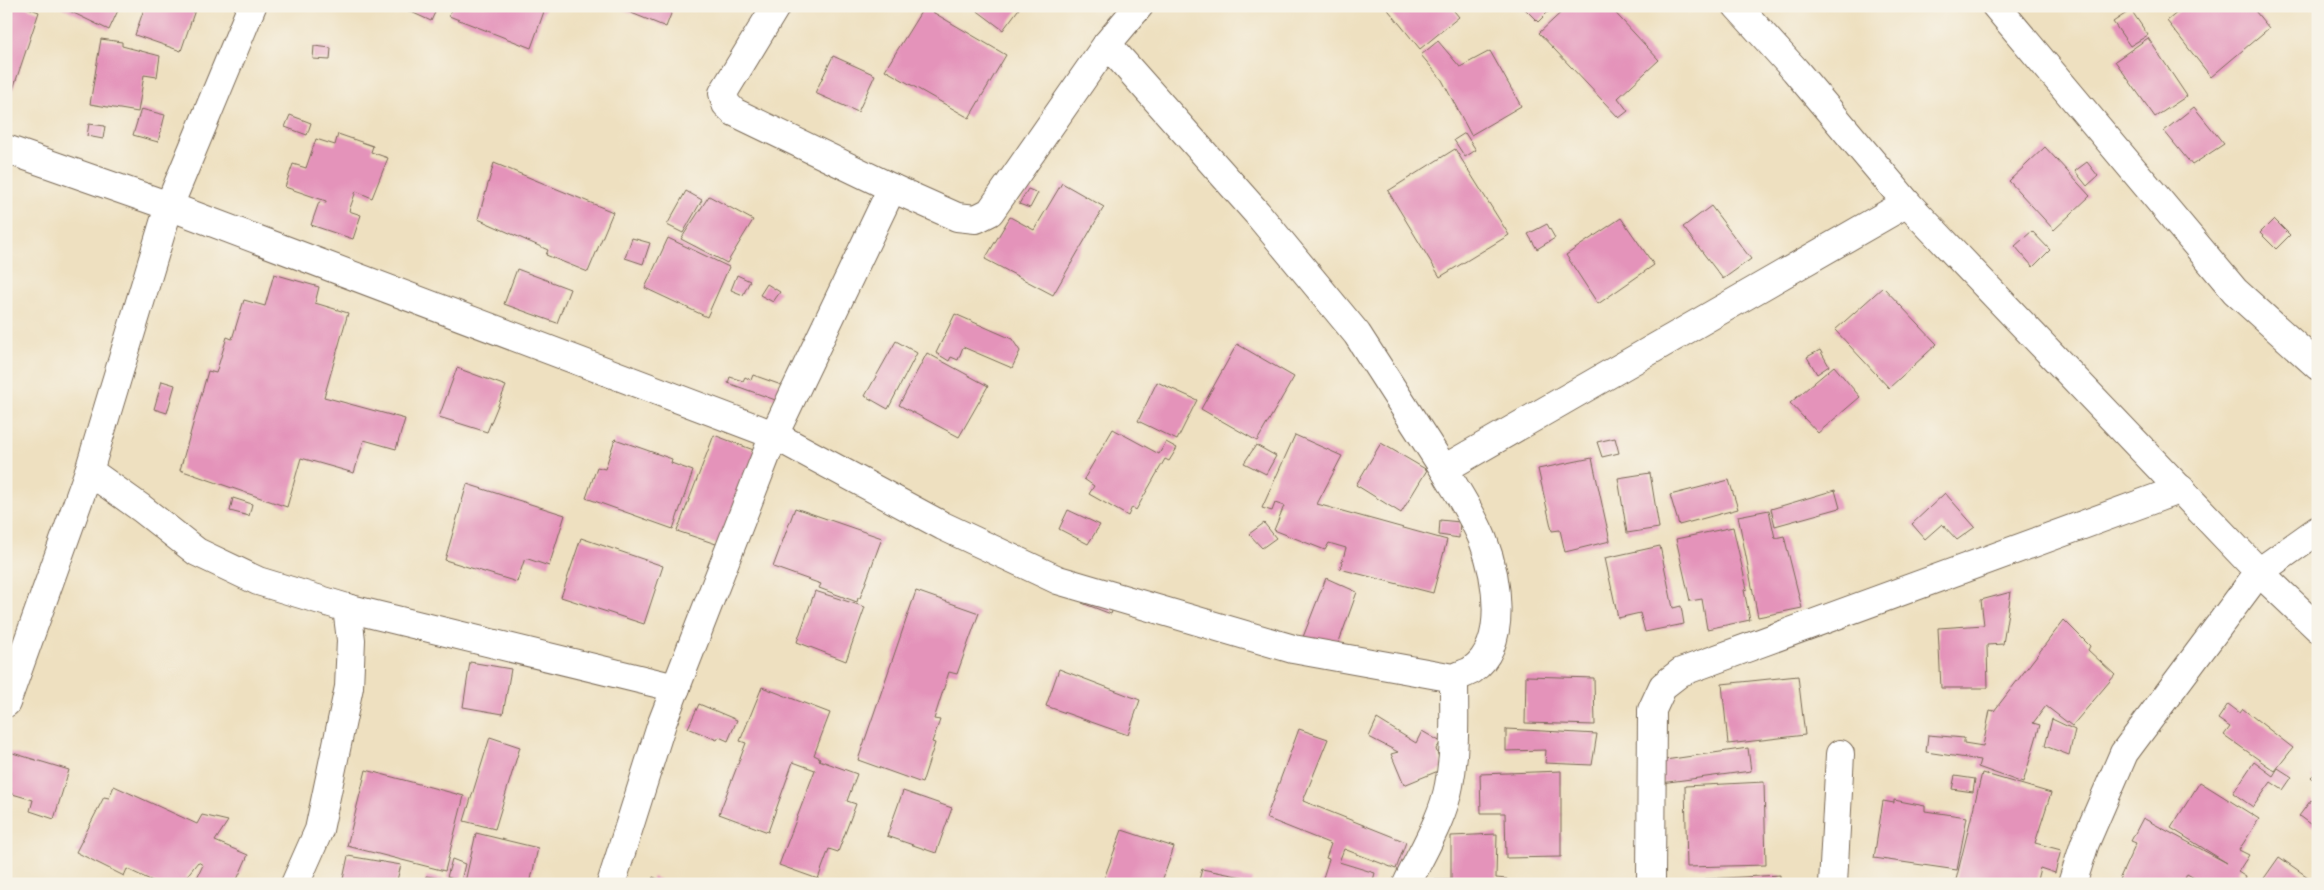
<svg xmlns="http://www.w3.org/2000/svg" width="2324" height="890" viewBox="0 0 2324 890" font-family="Kalam,sans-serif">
<rect width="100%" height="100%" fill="#f7f3e8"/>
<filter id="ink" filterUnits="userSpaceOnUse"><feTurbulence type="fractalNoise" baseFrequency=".02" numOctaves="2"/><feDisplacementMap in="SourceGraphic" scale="10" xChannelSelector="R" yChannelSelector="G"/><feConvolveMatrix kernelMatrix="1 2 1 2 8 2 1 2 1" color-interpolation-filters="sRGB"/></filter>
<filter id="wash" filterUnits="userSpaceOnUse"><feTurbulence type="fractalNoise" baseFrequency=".0096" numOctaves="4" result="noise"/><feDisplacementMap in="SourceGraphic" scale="20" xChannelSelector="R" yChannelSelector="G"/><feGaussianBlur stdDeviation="1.12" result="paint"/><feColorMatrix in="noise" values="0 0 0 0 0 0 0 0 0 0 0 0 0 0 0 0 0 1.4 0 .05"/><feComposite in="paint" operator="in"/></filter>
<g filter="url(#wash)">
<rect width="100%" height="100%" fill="#eee0c0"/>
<g id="blocks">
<g fill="#e493ba" fill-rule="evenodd">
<path d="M9 6H23L39 12 7 107 6 14Z"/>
<path d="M59 6H120L109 30Z"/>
<path d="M145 6H184L195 10 181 51 135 35Z"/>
<path d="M398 6H438L431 21Z"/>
<path d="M453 6H546L531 48 449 16Z"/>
<path d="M614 6H674L666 27Z"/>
<path d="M832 6H849L847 12Z"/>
<path d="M971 6H1021L1003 30Z"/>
<path d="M1385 6H1450L1459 17 1420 49Z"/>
<path d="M1522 6H1554L1538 22Z"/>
<path d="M1568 6H1609L1659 60 1618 98 1628 111 1619 118 1539 33Z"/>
<path d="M2185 6H2251L2269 28 2211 77 2167 21Z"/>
<path d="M924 7 1006 55 969 118 885 70Z"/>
<path d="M2131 10 2148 35 2130 46 2113 22Z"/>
<path d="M2148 38 2187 96 2155 117 2115 61Z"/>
<path d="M101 39 122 42V46L160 56 157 77 144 75 138 112 90 104Z"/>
<path d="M1438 41 1460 67 1490 51 1521 106 1471 135 1442 80 1421 55Z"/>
<path d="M314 46 331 48 330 60 313 59Z"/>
<path d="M833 56 875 75 858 112 815 93Z"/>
<path d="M2194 107 2224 144 2192 165 2164 131Z"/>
<path d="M141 109 165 115 158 142 133 135Z"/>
<path d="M290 115 311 123 307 135 285 127Z"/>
<path d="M89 124 105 126 103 139 87 136Z"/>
<path d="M1465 133 1476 150 1465 157 1454 140Z"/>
<path d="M338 134 373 146 371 152 388 158 372 198 356 191 349 211 361 215 353 239 311 225 319 202 326 203V201L285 187 293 164 306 168 316 139 335 145Z"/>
<path d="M2045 147 2090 196 2054 230 2009 181Z"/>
<path d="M1455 149 1509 235 1440 277 1388 191Z"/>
<path d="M2087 162 2098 176 2087 186 2075 171Z"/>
<path d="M494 163 613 212 588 272 546 255 548 250 478 219Z"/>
<path d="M1062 183 1104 207 1053 295 985 259 1010 217 1034 230Z"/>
<path d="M1028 189 1038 193 1030 208 1019 204Z"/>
<path d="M686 191 702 200 683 233 667 225Z"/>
<path d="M709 196 753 220 727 263 681 239Z"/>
<path d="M1711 206 1751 259 1723 279 1683 227Z"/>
<path d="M1621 218 1654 265 1598 304 1566 255Z"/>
<path d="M2274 219 2290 235 2276 249 2260 233Z"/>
<path d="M1547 224 1555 238 1537 249 1528 234Z"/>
<path d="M2032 231 2050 250 2033 267 2015 246Z"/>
<path d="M632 238 650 243 643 264 625 258Z"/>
<path d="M668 238 729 267 707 317 645 288Z"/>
<path d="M517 269 570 289 557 323 504 304Z"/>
<path d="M274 274 319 287 315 303 348 313 324 397 405 419 396 449 364 440 354 473 301 458 287 507 180 470 208 371 216 373 227 337 232 339 244 300 265 306Z"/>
<path d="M737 275 750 281 743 295 731 290Z"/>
<path d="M767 284 780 292 773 302 760 295Z"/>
<path d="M1883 287 1937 344 1889 388 1835 330Z"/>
<path d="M955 314 1012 339 1020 351 1012 368 963 347 958 360 951 357 949 361 936 353Z"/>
<path d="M896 341 917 353 888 409 865 396Z"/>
<path d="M1237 344 1294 377 1257 441 1201 409Z"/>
<path d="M1820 350 1829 366 1817 374 1807 357Z"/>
<path d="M927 353 988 386 959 437 899 405Z"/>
<path d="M1834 366 1860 397 1818 433 1790 403Z"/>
<path d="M457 368 506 386 487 432 439 417Z"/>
<path d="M753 375 787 387 781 402 728 383 730 377 743 381 745 377 751 380Z"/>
<path d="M162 381 175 385 167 413 154 409Z"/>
<path d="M1157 382 1197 400 1177 440 1138 421Z"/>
<path d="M1113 429 1159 454 1166 442 1177 448 1169 461 1165 459 1136 510 1132 507 1128 516 1089 494 1094 486 1084 479Z"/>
<path d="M714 435 764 454 728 548 677 531Z"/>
<path d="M1295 435 1342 456 1317 504 1447 540 1433 593 1340 569 1346 548 1329 543 1325 550 1274 530 1284 506 1275 503 1272 511 1262 508Z"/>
<path d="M1615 438 1619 453 1602 457 1597 442Z"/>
<path d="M615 439 672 459 671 463 693 471 673 529 586 498 597 467 605 469Z"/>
<path d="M1381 443 1427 470 1401 513 1356 485Z"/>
<path d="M1256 445 1276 456 1266 474 1244 463Z"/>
<path d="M1592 458 1610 541 1565 552 1560 530 1552 531 1538 469Z"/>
<path d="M1650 473 1659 528 1627 533 1618 478Z"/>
<path d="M1729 480 1738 509 1679 525 1670 495Z"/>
<path d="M467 484 565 515 549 566 525 558 517 582 445 560Z"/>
<path d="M1835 490 1840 508 1775 526 1771 509Z"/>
<path d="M1945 493 1975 527 1957 540 1942 524 1925 539 1912 524Z"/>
<path d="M233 498 252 504 249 516 230 511Z"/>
<path d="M795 508 882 538 860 598H858L857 602 819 588 821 584 773 567Z"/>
<path d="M1068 510 1100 525 1088 544 1059 529Z"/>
<path d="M1769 510 1775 538 1784 536 1802 608 1758 617 1738 516Z"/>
<path d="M1440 520 1460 522 1459 538 1439 535Z"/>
<path d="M1264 523 1276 538 1262 548 1249 534Z"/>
<path d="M1733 527 1747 589 1744 590 1750 620 1707 629 1702 599 1690 601 1676 539Z"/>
<path d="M581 538 663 566 644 624 561 597Z"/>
<path d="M1660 546 1673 608 1681 606 1684 624 1645 632 1640 613 1618 618 1605 558Z"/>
<path d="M1326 578 1357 592 1336 650 1303 637Z"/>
<path d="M815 591 865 607 846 661 797 642Z"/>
<path d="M916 591 979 613 957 674 949 672 934 719 940 720 932 742 935 743 922 783 858 760Z"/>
<path d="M2011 592 2003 644 1987 645 1988 688H1941L1938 628 1984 625 1981 600Z"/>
<path d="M1085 596 1114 606 1111 614 1082 603Z"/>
<path d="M2064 620 2090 646 2088 650 2115 675 2072 726 2046 706 2033 723 2040 725 2023 783 1978 767 1980 760 1926 752 1928 735 1964 738V743L1983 746 1990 710 1994 711Z"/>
<path d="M470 662 511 669 503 714 463 707Z"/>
<path d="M1059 669 1140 700 1128 735 1046 706Z"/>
<path d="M1526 676 1594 678 1595 725 1525 723Z"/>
<path d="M1798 676 1805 735 1728 744 1722 684Z"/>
<path d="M762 687 830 713 814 755 820 758 819 760 857 774 847 801 856 804 838 852 829 849 818 879 779 865 815 770 793 762 768 832 719 814 746 743 740 741Z"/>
<path d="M699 704 737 720 728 741 719 737 717 740 688 728Z"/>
<path d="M2228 704 2240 713 2243 709 2293 748 2275 771 2224 735 2230 727 2218 719Z"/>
<path d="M1377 719 1416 743 1422 731 1441 742 1436 749 1443 769 1404 785 1391 754 1398 752 1369 737Z"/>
<path d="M2052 719 2075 730 2069 755 2045 746Z"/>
<path d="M1299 729 1328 739 1303 801 1406 842 1396 869 1344 849 1339 862 1375 873 1372 884H1321L1329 859 1326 858 1331 844 1266 818Z"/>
<path d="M1506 729 1597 734 1592 765 1545 763 1546 750 1506 751Z"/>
<path d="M490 737 520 747 495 829 464 821Z"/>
<path d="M1748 748 1751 771 1661 783 1658 761Z"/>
<path d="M6 751 69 770 54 819 30 811 33 800 9 793 11 788 6 787Z"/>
<path d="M2254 762 2273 776 2278 768 2292 777 2283 790 2271 782 2253 807 2233 793Z"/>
<path d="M366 770 464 796 445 871 347 846Z"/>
<path d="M1561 771V857L1506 858 1505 813H1481L1480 774Z"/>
<path d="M2318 771V784L2311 777Z"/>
<path d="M1982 773 2051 793 2035 843 2061 850 2055 873 2040 868 2036 884H1955Z"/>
<path d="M1955 776 1975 779 1973 792 1952 789Z"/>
<path d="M1764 782 1766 865 1687 867 1685 786Z"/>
<path d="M2200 782 2259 819 2239 850 2249 855 2238 872 2246 877 2243 884H2205L2187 874 2183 884H2117L2136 843 2131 841 2143 818 2227 863 2171 828Z"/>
<path d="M114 786 197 824 202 815 228 821 215 841 248 855 235 884H159L127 869 124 876 76 852 104 797 109 798ZM198 862 203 865 195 882 186 877Z"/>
<path d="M903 791 952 808 936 853 887 836Z"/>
<path d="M1894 800 1925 806V811L1967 817 1957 870 1874 858 1883 801 1894 803Z"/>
<path d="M2311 800 2315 804 2318 802V830L2299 816Z"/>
<path d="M1122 830 1174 847 1161 884H1102Z"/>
<path d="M476 833 538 848 530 884H457L458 880 447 877 452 859 465 864 461 881 465 882Z"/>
<path d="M1497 834 1496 878 1507 879V884H1432V880H1451V836Z"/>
<path d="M348 856 401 865 396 884H342Z"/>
<path d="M2279 857 2318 884H2260Z"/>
<path d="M1202 869 1252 879 1251 884H1198Z"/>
<path d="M1780 875V884H1705V879Z"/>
<path d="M426 876 444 879 443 884H425Z"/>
<path d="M653 877 670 884H650Z"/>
</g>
</g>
</g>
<g filter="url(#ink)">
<use href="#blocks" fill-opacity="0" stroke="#7a6a57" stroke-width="1"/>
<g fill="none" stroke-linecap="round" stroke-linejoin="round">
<g stroke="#7a6a57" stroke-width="30">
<g id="minor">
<path d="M776 6 723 93 726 104 734 112 892 188 957 217 976 219 990 212 1107 44 1139 6"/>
<path d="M1737 6 1795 70 1907 203 2259 572 2318 628"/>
<path d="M1996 6 2235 291 2318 366"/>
<path d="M1107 44 1257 213 1357 334 1444 469 1907 203"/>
<path d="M6 149 169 206 774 435 943 526 1058 580 1293 649 1454 678C1460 675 1467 673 1472 670 1509 644 1497 576 1483 540 1473 515 1457 492 1444 469"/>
<path d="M89 471 141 508 197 552 258 581 347 608 351 640 349 687 319 830 295 884"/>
<path d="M347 608 676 688"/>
<path d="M6 703 89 471 169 206 252 6"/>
<path d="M611 884 662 723 774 435 892 188"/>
<path d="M1407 884C1422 852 1443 819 1449 785 1456 750 1454 713 1454 678"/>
<path d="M1651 884 1652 710 1663 686 1681 672 2181 489"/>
<path d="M1833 884 1840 754"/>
<path d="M2072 884 2085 843 2124 753 2259 572 2318 530"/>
</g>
</g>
<use href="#minor" stroke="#fff" stroke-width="28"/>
</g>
</g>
<rect width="2324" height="890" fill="none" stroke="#f7f3e8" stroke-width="25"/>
</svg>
